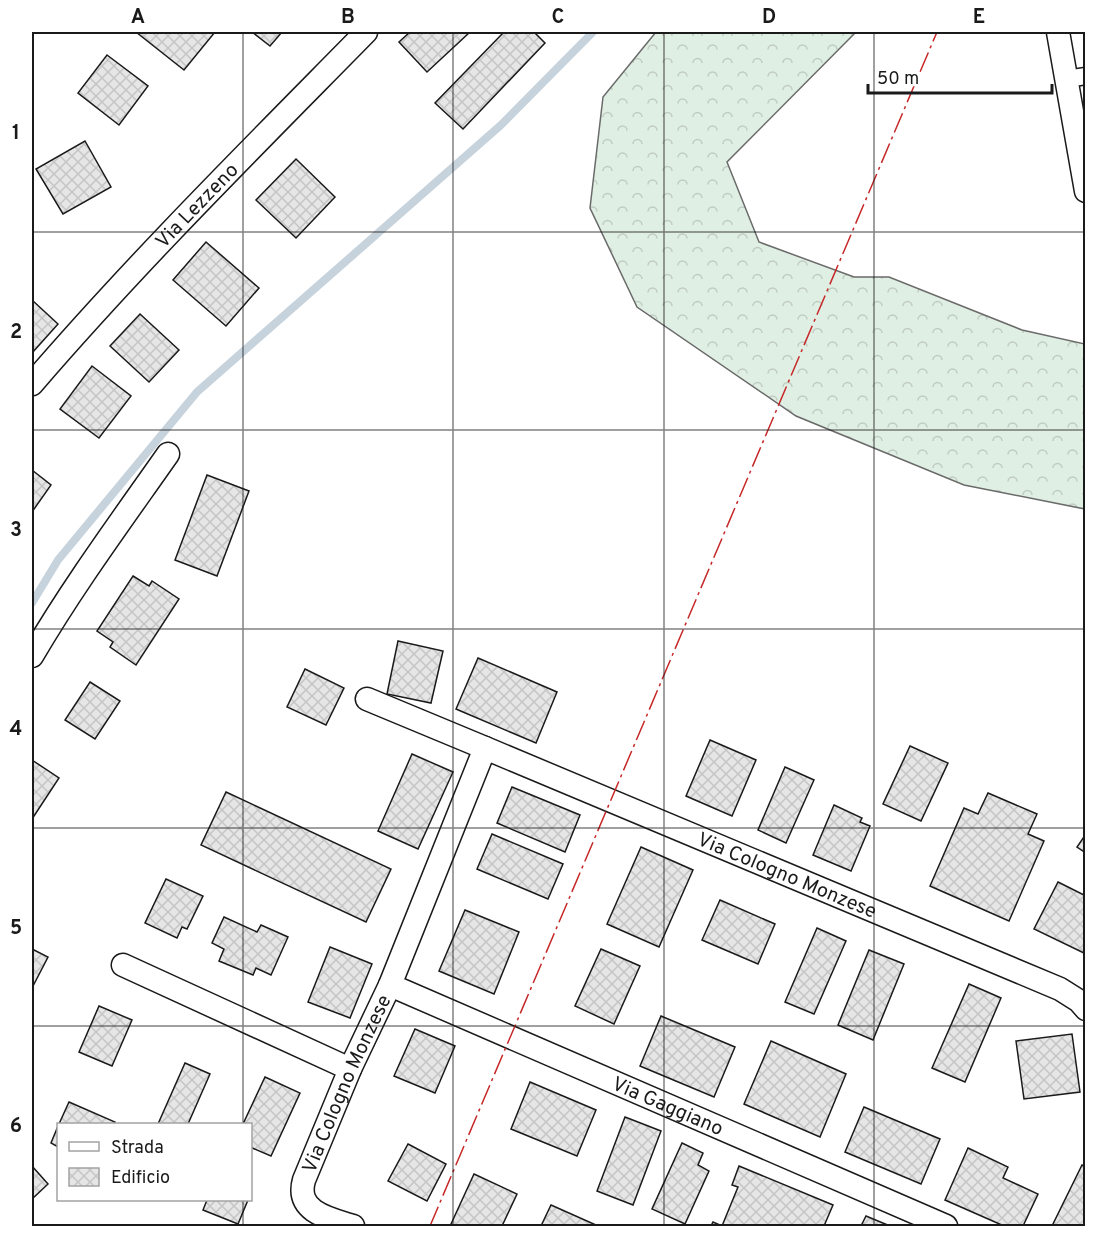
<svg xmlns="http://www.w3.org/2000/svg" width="1117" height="1258" viewBox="0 0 1117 1258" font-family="Overpass,sans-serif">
<defs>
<pattern id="forest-crowns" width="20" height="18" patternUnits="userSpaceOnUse" patternTransform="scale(1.5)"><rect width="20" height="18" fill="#e0efe3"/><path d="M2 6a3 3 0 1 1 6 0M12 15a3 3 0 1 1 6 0" fill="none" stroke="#c0ccc2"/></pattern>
<pattern id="building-cross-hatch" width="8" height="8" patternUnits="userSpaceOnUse" patternTransform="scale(1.5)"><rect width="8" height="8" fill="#e6e6e6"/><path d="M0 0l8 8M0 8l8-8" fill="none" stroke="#c5c5c5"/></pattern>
</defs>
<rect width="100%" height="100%" fill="#fff"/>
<path fill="url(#forest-crowns)" stroke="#6a6a6a" stroke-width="1.5" d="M656 32H856L727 162 759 242 854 277H889L1022 330 1085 344V509L964 485 796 416 637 307 590 208 603 97Z"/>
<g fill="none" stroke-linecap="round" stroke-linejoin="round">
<path stroke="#c6d2dc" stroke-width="8" d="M32 603 58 560 197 392 501 125 593 32"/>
</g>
<g fill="url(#building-cross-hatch)" stroke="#1a1a1a" stroke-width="1.5">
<path d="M136 32H215L184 70Z"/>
<path d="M252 32H282L270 46Z"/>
<path d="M410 32H470L427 72 399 42Z"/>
<path d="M504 32H534L545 43 463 129 435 103Z"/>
<path d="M107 55 148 86 119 125 78 93Z"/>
<path d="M85 141 111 187 63 214 36 169Z"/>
<path d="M296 159 335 197 296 238 256 200Z"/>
<path d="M206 242 259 288 226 326 173 280Z"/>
<path d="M32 300 58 324 32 353Z"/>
<path d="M140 314 179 350 149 382 110 346Z"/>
<path d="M92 366 131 396 99 438 60 409Z"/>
<path d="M32 470 51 485 32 512Z"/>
<path d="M207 475 249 491 217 576 175 560Z"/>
<path d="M133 576 149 586 152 581 179 599 136 665 110 647 113 642 97 631Z"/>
<path d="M398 641 443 651 431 703 387 694Z"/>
<path d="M478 658 557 692 536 743 456 709Z"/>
<path d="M305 669 344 688 326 725 287 707Z"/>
<path d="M90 682 120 701 95 739 65 720Z"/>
<path d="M710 740 756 760 732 816 686 796Z"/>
<path d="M910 746 948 763 921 821 883 804Z"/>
<path d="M412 754 453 772 418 849 378 831Z"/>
<path d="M32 760 59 778 34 816 32 814Z"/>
<path d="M785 767 814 780 786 843 758 830Z"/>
<path d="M512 787 580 815 565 852 497 823Z"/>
<path d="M226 792 391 869 366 922 201 845Z"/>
<path d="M988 793 1037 814 1028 834 1044 841 1009 921 930 886 964 808 978 814Z"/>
<path d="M834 805 862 818 860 822 870 826 851 871 813 855Z"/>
<path d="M492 834 563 864 548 899 477 869Z"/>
<path d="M1086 834V853L1077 847Z"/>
<path d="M641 847 693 870 659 947 607 924Z"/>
<path d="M166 879 203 896 187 929 182 927 177 938 145 923Z"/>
<path d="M1058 882 1086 896V954L1034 929Z"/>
<path d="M720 900 775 924 758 964 702 940Z"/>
<path d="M465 910 519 932 494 994 439 971Z"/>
<path d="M224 917 257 932 261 925 288 937 271 975 256 968 253 975 219 961 224 949 212 943Z"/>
<path d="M817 928 846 941 814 1014 785 1002Z"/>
<path d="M330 947 372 964 350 1018 308 1002Z"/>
<path d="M32 949 48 957 32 988Z"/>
<path d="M601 949 640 966 614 1024 575 1006Z"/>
<path d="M869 950 904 964 873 1040 838 1025Z"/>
<path d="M969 984 1001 998 965 1082 932 1068Z"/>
<path d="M99 1006 132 1020 112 1066 79 1052Z"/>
<path d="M661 1016 735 1047 714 1097 640 1066Z"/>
<path d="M415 1029 455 1046 435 1093 394 1076Z"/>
<path d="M1072 1034 1080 1092 1024 1099 1016 1041Z"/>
<path d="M771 1041 846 1074 820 1137 744 1104Z"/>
<path d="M185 1063 210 1074 188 1124H158Z"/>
<path d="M265 1077 300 1093 271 1156 250 1147V1124H243Z"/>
<path d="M530 1082 596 1110 577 1156 511 1129Z"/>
<path d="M69 1102 115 1122 114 1124H59Z"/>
<path d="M864 1107 940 1139 921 1184 845 1152Z"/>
<path d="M625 1117 661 1131 633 1205 597 1191Z"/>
<path d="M58 1126V1147L51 1143Z"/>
<path d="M682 1143 703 1153 698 1165 709 1171 685 1224 652 1209Z"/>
<path d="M408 1144 446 1164 427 1201 388 1181Z"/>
<path d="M968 1148 1008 1167 1003 1178 1038 1194 1023 1226H1004L945 1200Z"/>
<path d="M1082 1165 1086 1167V1226H1052Z"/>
<path d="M32 1166 48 1184 32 1199Z"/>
<path d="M739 1166 833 1205 824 1226H711L713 1222 722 1226 738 1187 732 1185Z"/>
<path d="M474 1174 517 1194 502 1226H457L451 1224Z"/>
<path d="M207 1200H248L238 1224 203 1210Z"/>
<path d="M551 1205 596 1225 595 1226H541Z"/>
<path d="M866 1216 890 1226H861Z"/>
</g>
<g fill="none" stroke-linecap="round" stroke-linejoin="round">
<g stroke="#1a1a1a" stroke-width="19">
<path id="pedestrian" d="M1066 79 1086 76"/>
</g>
<g stroke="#1a1a1a" stroke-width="25">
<g id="minor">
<path d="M1058 32 1086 191"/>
<path id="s1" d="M32 384C138 261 253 147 366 32"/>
<path d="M32 656C73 586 121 521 168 454"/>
<path d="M367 699 485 748"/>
<path d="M123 965 350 1069"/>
<path id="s2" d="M390 985 946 1226"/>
<path id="s3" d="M353 1226C330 1219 295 1212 304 1180L350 1069 390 985 485 748 1060 989 1079 1001 1086 1009"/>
</g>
</g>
<use href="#pedestrian" stroke="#fff" stroke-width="16"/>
<use href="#minor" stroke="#fff" stroke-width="22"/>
<path stroke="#c62828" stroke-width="1.5" stroke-dasharray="21 4.5 3 4.5" stroke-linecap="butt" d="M430 1226 937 32"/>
</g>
<path fill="none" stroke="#1a1a1a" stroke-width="1.5" stroke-opacity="0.55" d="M243 32V1124M453 32V1226M664 32V1226M874 32V1226M32 232H1086M32 430H1086M32 629H1086M32 828H1086M32 1026H1086M243 1200V1226"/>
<g text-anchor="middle" stroke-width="4.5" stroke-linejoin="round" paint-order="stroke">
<g font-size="20" fill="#1a1a1a" stroke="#fff">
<text dy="7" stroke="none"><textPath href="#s1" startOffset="243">Via Lezzeno</textPath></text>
<text dy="7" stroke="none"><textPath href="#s3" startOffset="873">Via Cologno Monzese</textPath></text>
<text dy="7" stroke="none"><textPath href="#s3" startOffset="182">Via Cologno Monzese</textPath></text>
<text dy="7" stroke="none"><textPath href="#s2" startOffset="303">Via Gaggiano</textPath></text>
</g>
</g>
<rect width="1117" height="1258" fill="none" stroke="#ffffff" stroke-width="66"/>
<rect x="57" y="1123" width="195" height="78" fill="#ffffff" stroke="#a3a3a3" stroke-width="1.5"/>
<rect x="69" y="1142" width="30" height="9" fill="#ffffff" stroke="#a3a3a3" stroke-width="1.5"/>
<text x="111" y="1153" font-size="18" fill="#1a1a1a">Strada</text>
<rect x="69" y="1168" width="30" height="18" fill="url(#building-cross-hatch)" stroke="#a3a3a3" stroke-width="1.5"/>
<text x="111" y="1183" font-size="18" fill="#1a1a1a">Edificio</text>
<path d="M868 84v9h184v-9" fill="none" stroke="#1a1a1a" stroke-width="3"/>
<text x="877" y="84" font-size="18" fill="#1a1a1a" stroke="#ffffff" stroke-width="4.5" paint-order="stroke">50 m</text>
<rect x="33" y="33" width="1051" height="1192" fill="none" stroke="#1a1a1a" stroke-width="2"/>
<g font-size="20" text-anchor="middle" font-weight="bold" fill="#1a1a1a">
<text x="138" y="23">A</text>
<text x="348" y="23">B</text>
<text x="558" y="23">C</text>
<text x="769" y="23">D</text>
<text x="979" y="23">E</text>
<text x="16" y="139">1</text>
<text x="16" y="338">2</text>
<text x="16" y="536">3</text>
<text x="16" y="735">4</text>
<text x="16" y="934">5</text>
<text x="16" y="1132">6</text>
</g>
</svg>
